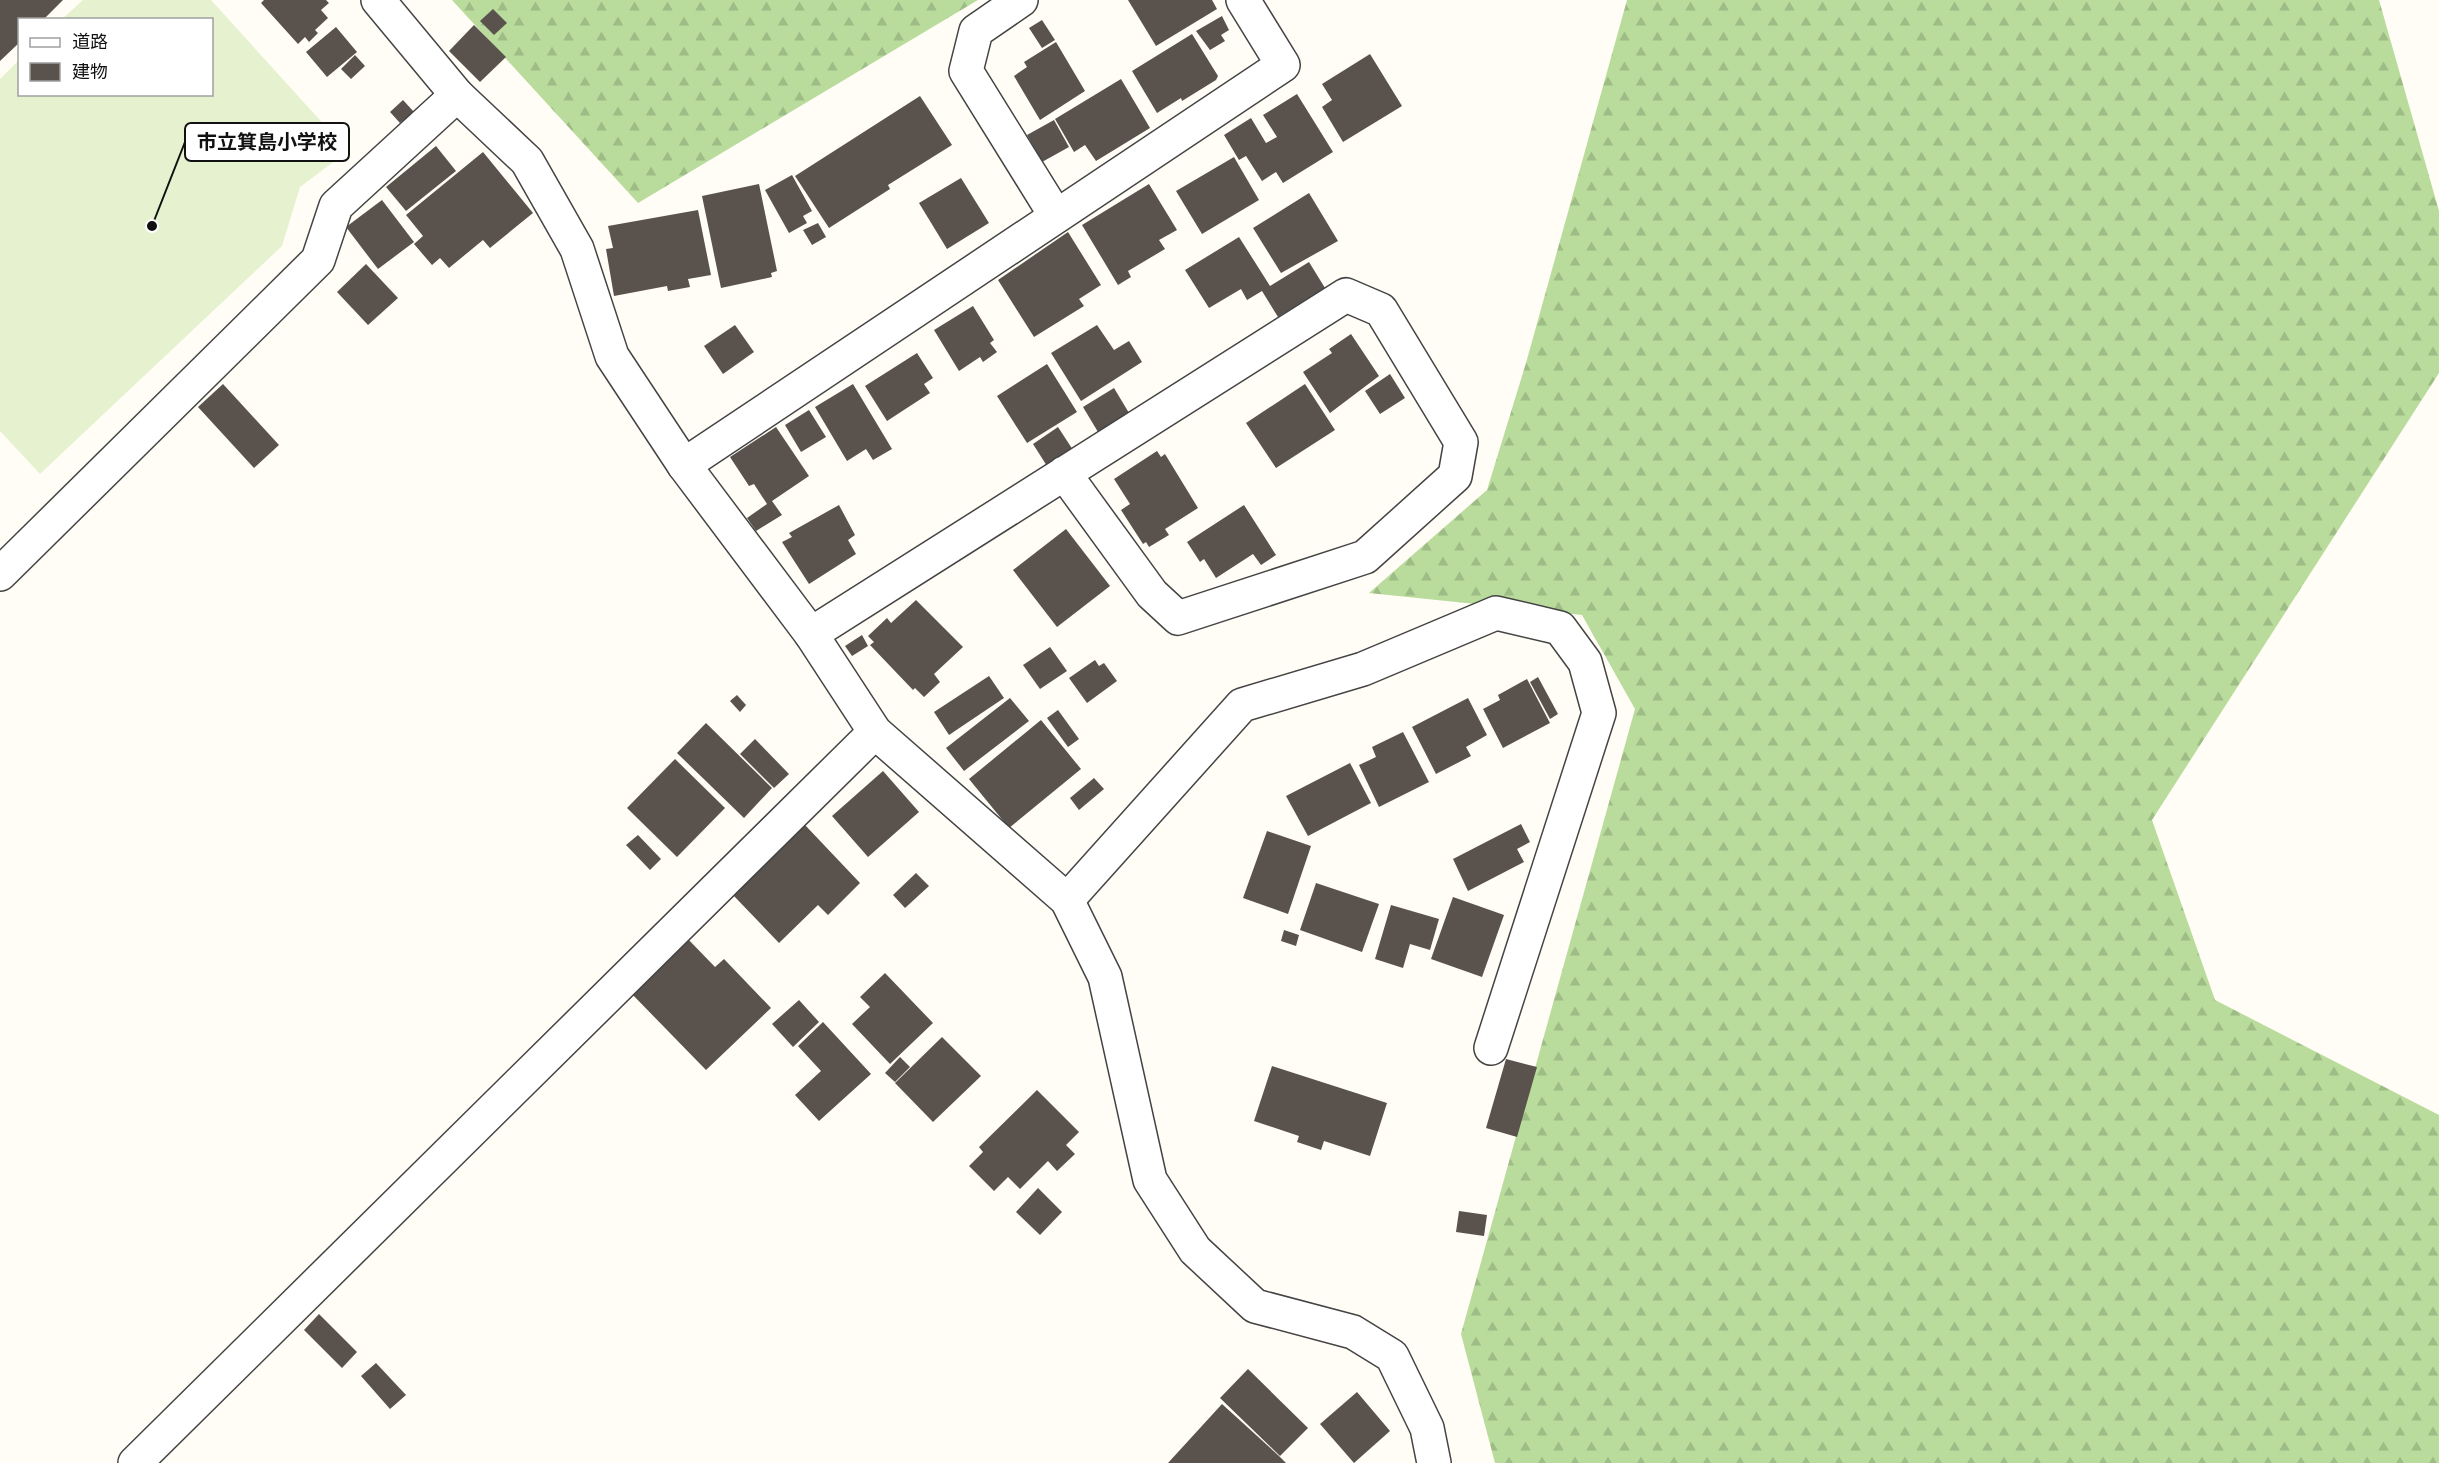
<svg xmlns="http://www.w3.org/2000/svg" width="2439" height="1463" viewBox="0 0 2439 1463" font-family="Lora,'Noto Sans JP',serif">
<defs>
<pattern id="forest-firs" width="22" height="20" patternUnits="userSpaceOnUse" patternTransform="scale(1.5)"><rect width="22" height="20" fill="#b9dc9c"/><path d="M5 1l3.5 6h-7zM16 11l3.5 6h-7z" fill="#9ebc85"/></pattern>
</defs>
<rect width="100%" height="100%" fill="#fffdf5"/>
<g fill="url(#forest-firs)">
<path d="M452 0H978L638 203Z"/>
<path d="M1627 0H2379L2439 211V373L2152 820 2215 1000 2439 1115V1463H1495L1461 1334 1635 709 1582 615 1369 593 1487 490 1526 363Z"/>
</g>
<path fill="#e6f2cf" d="M83 0H211L348 151 300 187 282 246 40 474 0 431V79L19 60 20 94H212V20L62 19Z"/>
<g fill="#5a524d">
<path d="M0 0H63L43 20H20V42L0 61Z"/>
<path d="M264 0H326L329 3 321 10 328 18 315 30 318 33 309 42 305 37 298 44 261 3Z"/>
<path d="M1128 0H1212L1217 9 1156 46Z"/>
<path d="M493 9 507 23 494 35 480 21Z"/>
<path d="M1222 16 1229 30 1221 35 1225 41 1210 50 1196 31Z"/>
<path d="M1042 20 1055 40 1042 48 1029 28Z"/>
<path d="M474 25 506 57 480 82 449 51Z"/>
<path d="M336 27 357 52 327 77 306 52Z"/>
<path d="M1192 34 1218 76 1216 80 1182 101 1181 98 1157 113 1132 71Z"/>
<path d="M1056 42 1085 91 1040 120 1014 76 1027 67 1024 62Z"/>
<path d="M1370 54 1402 106 1343 142 1322 107 1332 100 1322 84Z"/>
<path d="M355 55 365 66 351 79 341 69Z"/>
<path d="M1121 79 1150 128 1096 161 1085 145 1074 152 1055 119Z"/>
<path d="M1297 94 1333 152 1283 183 1276 172 1262 181 1246 156 1239 160 1224 135 1251 118 1266 143 1277 137 1263 115Z"/>
<path d="M920 96 952 145 888 185 890 189 829 228 795 176Z"/>
<path d="M403 100 414 112 400 123 390 112Z"/>
<path d="M1054 120 1069 147 1042 162 1027 135Z"/>
<path d="M436 146 456 171 406 211 386 187Z"/>
<path d="M483 152 533 213 490 248 483 240 449 268 440 258 432 265 414 244 423 236 406 215Z"/>
<path d="M1234 157 1259 200 1202 234 1176 191Z"/>
<path d="M792 175 812 211 803 216 807 223 789 233 765 190Z"/>
<path d="M961 178 989 223 947 249 919 203Z"/>
<path d="M759 184 777 271 771 273 772 277 721 288 702 196Z"/>
<path d="M1149 184 1177 230 1159 240 1165 249 1128 271 1131 277 1118 285 1082 225Z"/>
<path d="M1309 193 1338 241 1281 273 1253 228Z"/>
<path d="M382 200 414 242 378 269 346 227Z"/>
<path d="M698 210 711 275 688 279 690 287 668 291 667 286 614 296 606 249 613 248 608 226Z"/>
<path d="M818 223 826 237 812 245 803 230Z"/>
<path d="M1068 232 1101 285 1079 299 1084 306 1034 337 998 280Z"/>
<path d="M1239 237 1270 286 1309 262 1325 288 1278 317 1262 291 1247 300 1241 289 1209 308 1185 270Z"/>
<path d="M366 264 398 298 368 325 337 292Z"/>
<path d="M973 306 994 340 990 343 997 352 983 362 980 357 959 371 934 330Z"/>
<path d="M735 325 754 352 723 374 704 346Z"/>
<path d="M1097 325 1114 350 1129 341 1142 362 1081 401 1051 353Z"/>
<path d="M1351 334 1379 376 1330 413 1303 372 1332 353 1329 349Z"/>
<path d="M917 353 933 378 924 384 930 393 887 421 865 386Z"/>
<path d="M1047 364 1077 412 1027 443 997 396Z"/>
<path d="M1390 374 1405 398 1380 414 1365 391Z"/>
<path d="M223 384 279 445 254 468 198 407Z"/>
<path d="M853 384 892 449 873 460 866 449 847 461 815 407Z"/>
<path d="M1305 384 1335 430 1276 468 1246 423Z"/>
<path d="M1114 388 1129 413 1098 432 1083 407Z"/>
<path d="M809 410 826 437 801 452 785 425Z"/>
<path d="M776 427 809 476 772 501 782 515 756 531 747 518 767 504 754 484 749 486 730 457Z"/>
<path d="M1058 427 1073 450 1047 466 1033 444Z"/>
<path d="M1157 451 1161 457 1165 454 1198 508 1165 529 1169 535 1149 547 1146 542 1143 544 1121 510 1130 504 1114 479Z"/>
<path d="M839 505 855 535 848 540 856 554 809 584 782 542 792 537 789 533Z"/>
<path d="M1244 505 1276 555 1261 565 1253 554 1216 578 1204 559 1200 562 1187 542Z"/>
<path d="M1066 529 1110 586 1057 627 1013 570Z"/>
<path d="M916 600 963 647 934 674 940 682 924 697 915 688 913 690 870 645 874 642 868 636 887 618 891 623Z"/>
<path d="M862 635 868 646 852 656 845 646Z"/>
<path d="M1050 647 1067 671 1040 689 1023 665Z"/>
<path d="M1095 660 1099 666 1104 663 1117 681 1087 703 1069 678Z"/>
<path d="M989 676 1004 698 949 735 934 712Z"/>
<path d="M1538 677 1558 714 1550 719 1530 682Z"/>
<path d="M1527 679 1550 723 1503 748 1483 709 1500 700 1498 695Z"/>
<path d="M737 695 746 705 740 712 730 701Z"/>
<path d="M1010 698 1029 721 964 771 946 748Z"/>
<path d="M1468 698 1487 735 1466 747 1471 756 1436 774 1412 727Z"/>
<path d="M1058 710 1079 739 1068 747 1047 718Z"/>
<path d="M1041 720 1081 769 1009 828 969 779Z"/>
<path d="M706 723 772 788 744 818 677 753Z"/>
<path d="M1403 732 1429 782 1379 807 1359 765 1376 757 1372 747Z"/>
<path d="M755 739 789 774 774 788 740 754Z"/>
<path d="M675 759 725 808 677 857 627 808Z"/>
<path d="M1350 763 1371 803 1308 836 1286 796Z"/>
<path d="M883 771 919 812 868 857 832 816Z"/>
<path d="M1094 778 1104 789 1079 810 1070 798Z"/>
<path d="M1521 824 1530 842 1517 849 1524 862 1468 891 1453 859Z"/>
<path d="M805 825 860 883 828 915 818 905 779 943 733 895Z"/>
<path d="M1267 831 1311 846 1288 914 1243 898Z"/>
<path d="M638 835 661 859 650 870 626 845Z"/>
<path d="M916 873 929 886 905 908 893 895Z"/>
<path d="M1316 883 1379 904 1362 952 1300 930Z"/>
<path d="M1453 897 1504 915 1482 977 1431 959Z"/>
<path d="M1391 905 1439 919 1430 950 1410 944 1403 968 1375 959Z"/>
<path d="M1284 930 1299 935 1296 946 1281 941Z"/>
<path d="M685 936 715 967 724 959 771 1008 706 1070 629 991Z"/>
<path d="M885 973 933 1023 890 1064 852 1024 870 1007 860 997Z"/>
<path d="M799 1000 819 1022 793 1047 772 1024Z"/>
<path d="M823 1022 871 1074 819 1121 795 1095 821 1071 798 1046Z"/>
<path d="M942 1037 981 1076 933 1122 895 1083Z"/>
<path d="M900 1057 910 1067 895 1082 885 1073Z"/>
<path d="M1506 1059 1537 1067 1517 1137 1486 1128Z"/>
<path d="M1272 1066 1387 1103 1370 1156 1324 1141 1321 1150 1297 1142 1299 1136 1254 1121Z"/>
<path d="M1037 1090 1079 1132 1066 1145 1075 1154 1057 1171 1048 1161 1020 1189 1008 1177 994 1191 969 1166 983 1152 979 1147Z"/>
<path d="M1038 1188 1062 1212 1040 1235 1016 1212Z"/>
<path d="M1459 1211 1487 1215 1484 1236 1456 1232Z"/>
<path d="M319 1314 357 1352 342 1368 304 1330Z"/>
<path d="M376 1363 406 1395 390 1409 361 1376Z"/>
<path d="M1248 1369 1308 1428 1280 1456 1220 1398Z"/>
<path d="M1357 1392 1390 1431 1354 1463 1320 1424Z"/>
<path d="M1222 1404 1279 1456 1286 1463H1168Z"/>
</g>
<g fill="none" stroke-linecap="round" stroke-linejoin="round">
<g stroke="#444" stroke-width="36">
<g id="minor">
<path d="M378 0 457 95 527 161 577 249 612 356 684 465 811 634 875 732 1067 900 1105 977 1150 1180 1195 1250 1255 1306 1353 1332 1392 1356 1427 1428 1434 1463"/>
<path d="M1021 0 976 31 966 71 1056 216"/>
<path d="M684 465 1283 65 1243 0"/>
<path d="M0 574 318 260 336 206 457 95"/>
<path d="M811 634 1346 295 1381 310 1461 442 1455 476 1365 557 1178 618 1152 594 1064 473"/>
<path d="M1067 900 1242 705 1363 669 1496 613 1560 628 1585 662 1599 713 1491 1048"/>
<path d="M135 1463 875 732"/>
</g>
</g>
<use href="#minor" stroke="#fff" stroke-width="33"/>
</g>
<path fill="none" stroke="#111" stroke-width="2" d="M152 226L185 142"/>
<circle fill="#111" stroke="#fff" stroke-width="2" cx="152" cy="226" r="6"/>
<rect fill="#fff" stroke="#111" stroke-width="2" x="185" y="123" width="164" height="38" rx="6"/>
<g font-size="20" text-anchor="middle" font-weight="bold" fill="#111">
<text x="267" y="149">市立箕島小学校</text>
</g>
<rect x="18" y="18" width="195" height="78" fill="#ffffff" stroke="#a0a0a0" stroke-width="1.5"/>
<rect x="30" y="38" width="30" height="9" fill="#ffffff" stroke="#a0a0a0" stroke-width="1.5"/>
<text x="72" y="48" font-size="18" fill="#111111">道路</text>
<rect x="30" y="63" width="30" height="18" fill="#5a524d" stroke="#a0a0a0" stroke-width="1.5"/>
<text x="72" y="78" font-size="18" fill="#111111">建物</text>
</svg>
